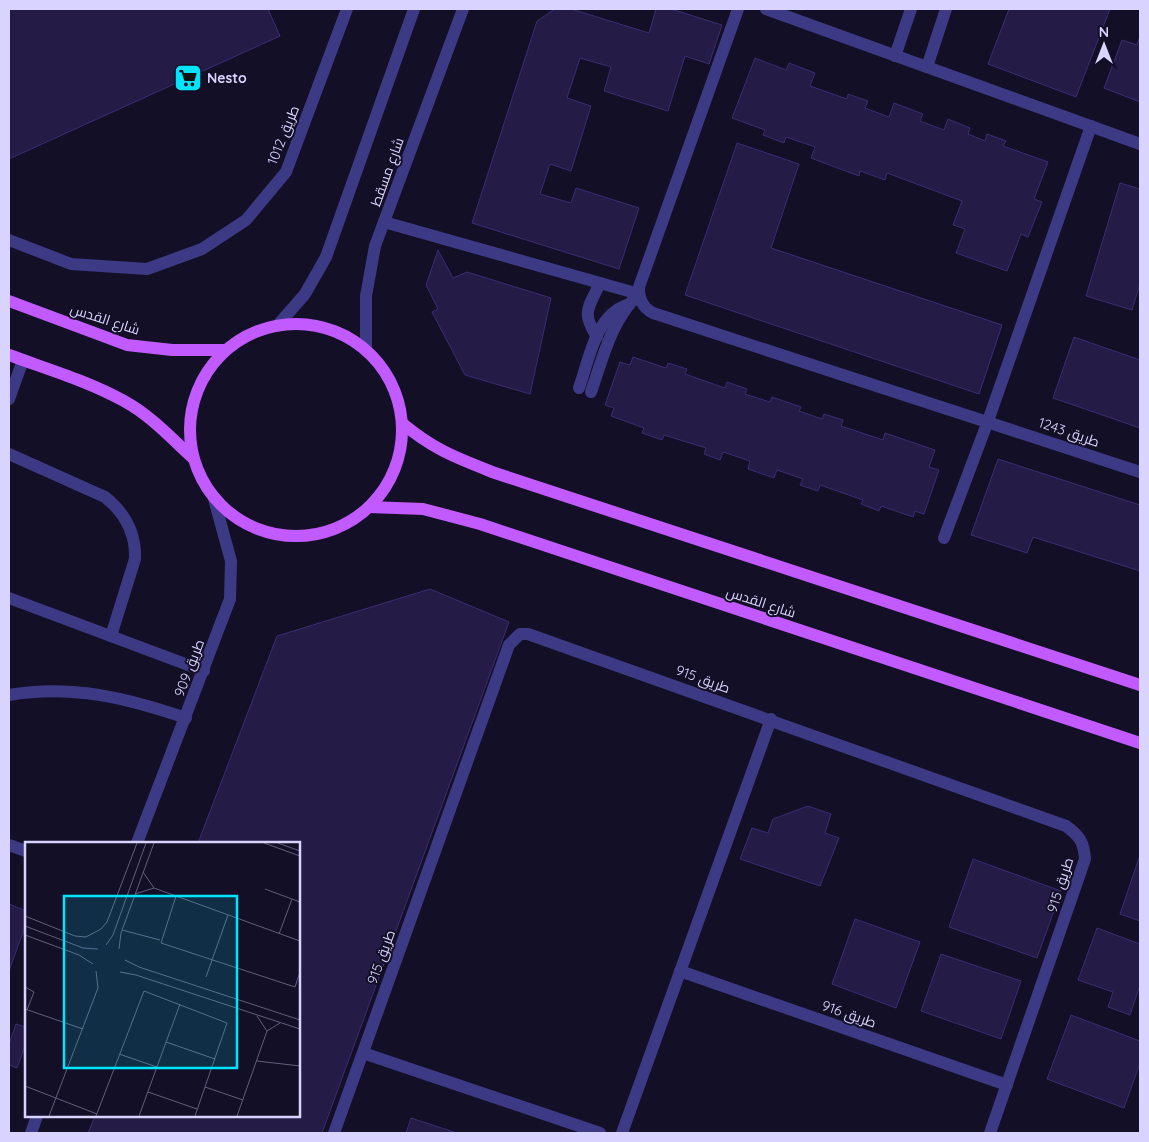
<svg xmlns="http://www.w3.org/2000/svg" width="1149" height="1142" viewBox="0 0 1149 1142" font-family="Quicksand,Cairo,sans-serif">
<rect width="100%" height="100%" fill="#130f26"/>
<g fill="#241b47" stroke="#3b2d73">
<path d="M9 9H268L280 36 9 159Z"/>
<path d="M555 9H571L649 33 656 9H671L722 25 709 64 685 56 668 111 604 91 611 67 580 58 567 98 591 106 571 171 550 164 540 194 571 203 576 188 639 208 619 269 472 223 537 21Z"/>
<path d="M1009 9H1110L1076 97 988 64Z"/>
<path d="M1140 36V102L1104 88 1122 40 1137 45Z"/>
<path d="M755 58 786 70 789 63 815 73 810 86 847 99 848 94 868 101 865 108 889 117 894 103 923 114 920 121 944 130 948 119 970 128 968 134 985 141 987 134 1006 141 1003 146 1048 162 1034 199 1042 202 1028 237 1021 234 1007 271 956 253 965 229 953 225 962 201 887 173 885 180 860 171 859 176 811 158 815 147 786 137 784 143 763 135 765 130 732 118Z"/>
<path d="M737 143 799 164 771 248 1002 325 979 394 685 295Z"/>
<path d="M1120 183 1140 189V284L1132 310 1086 296Z"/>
<path d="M438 250 453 278 467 272 551 298 530 394 465 375 432 312 438 309 426 285Z"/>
<path d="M1074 337 1140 360V428L1053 398Z"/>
<path d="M633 357 666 368 668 363 687 369 685 374 725 388 727 382 747 389 745 394 770 402 772 397 801 407 799 411 822 419 824 414 843 420 841 426 883 440 885 433 935 450 929 467 939 470 924 514 915 511 913 517 881 506 879 511 861 504 863 500 820 485 818 491 800 485 803 479 777 470 774 478 748 469 750 461 723 452 720 460 704 454 706 448 664 435 662 440 642 433 644 428 611 416 614 408 605 405 620 362 630 365Z"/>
<path d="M998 459 1140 505V571L1033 537 1027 553 971 535Z"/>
<path d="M430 589 509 622 322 1133H88L95 1116H299V843H198L277 636Z"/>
<path d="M808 806 831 814 825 833 839 838 820 886 740 859 752 828 768 833 773 819Z"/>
<path d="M1140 855V921L1120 914Z"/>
<path d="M973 859 1061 891 1037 958 949 927Z"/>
<path d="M9 904 26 911V924L9 971Z"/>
<path d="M855 919 920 942 896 1008 832 984Z"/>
<path d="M1097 928 1140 944V985L1130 1015 1108 1007 1113 992 1078 980Z"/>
<path d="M941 954 1021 981 1001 1039 921 1011Z"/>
<path d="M1071 1015 1140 1041V1063L1124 1108 1047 1079Z"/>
<path d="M16 1024 26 1027V1043L17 1068 9 1065V1044Z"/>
<path d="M411 1118 457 1133H406Z"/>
</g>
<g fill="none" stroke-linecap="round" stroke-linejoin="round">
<g stroke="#3d3a85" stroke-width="12">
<path d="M738 9 639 287C639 299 642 307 653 313L1140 472"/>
<path d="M766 9 1140 144"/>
<path d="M895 56 911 9"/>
<path d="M927 67 946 9"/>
<path d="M384 222 639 294"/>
<path d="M9 240 71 264 147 269 202 249 246 220 286 172 347 9"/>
<path d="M277 326 305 294 326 257 414 9"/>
<path d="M597 337C581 312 588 309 600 283"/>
<path d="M366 350V296L375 246 463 9"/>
<path d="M579 388C589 360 595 316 627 305"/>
<path d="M591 392C603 358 611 320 639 294"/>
<path d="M9 399 23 360"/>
<path d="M9 454 105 497C125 513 136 533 135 559L111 636"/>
<path d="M944 538 988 421 1091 126"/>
<path d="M9 598 204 671"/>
<path d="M9 695C71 684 127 698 186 718"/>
<path d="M137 843 230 599 231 561 214 499"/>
<path d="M9 845 26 851"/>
<path d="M680 971 1007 1085"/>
<path d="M363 1053 600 1133"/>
<path d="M31 1133 37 1116"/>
<path d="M334 1133 509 645 520 634H528L1066 826C1080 836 1084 843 1085 859L990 1133"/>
<path d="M622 1133 771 719"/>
</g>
<g stroke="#c25bff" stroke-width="12">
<path d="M9 301 127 345 172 350H226"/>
<circle cx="296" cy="430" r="106"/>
<path d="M9 355C47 369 88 381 124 401 150 415 171 438 193 458"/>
<path d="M402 423C434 450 457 458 495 473L1140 685"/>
<path d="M369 507 423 509 480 524 1140 743"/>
</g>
</g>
<defs>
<g id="supermarket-square" transform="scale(1.4375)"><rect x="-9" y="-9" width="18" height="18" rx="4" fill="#00e5ff" stroke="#130f26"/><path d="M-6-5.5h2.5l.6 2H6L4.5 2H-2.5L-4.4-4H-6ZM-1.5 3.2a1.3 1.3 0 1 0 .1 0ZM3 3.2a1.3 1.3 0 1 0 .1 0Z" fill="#111"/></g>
</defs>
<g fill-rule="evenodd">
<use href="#supermarket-square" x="188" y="78"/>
</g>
<g text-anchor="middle" stroke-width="4" stroke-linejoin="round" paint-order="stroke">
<g font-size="14" font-weight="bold" fill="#d9d4ff" stroke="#130f26" text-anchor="start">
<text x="207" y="83">Nesto</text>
</g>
<g font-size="14" fill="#d9d4ff" stroke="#130f26">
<text transform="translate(283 135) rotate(-68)" y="5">طريق 1012</text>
<text transform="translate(387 172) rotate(-70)" y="5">شارع مسقط</text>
<text transform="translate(105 319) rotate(18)" y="5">شارع القدس</text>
<text transform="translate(1069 432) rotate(19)" y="5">طريق 1243</text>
<text transform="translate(761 602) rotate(18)" y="5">شارع القدس</text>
<text transform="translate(189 668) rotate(-69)" y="5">طريق 909</text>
<text transform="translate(703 679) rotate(20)" y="5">طريق 915</text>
<text transform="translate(1060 885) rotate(-72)" y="5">طريق 915</text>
<text transform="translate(381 957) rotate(-70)" y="5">طريق 915</text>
<text transform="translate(849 1014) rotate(19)" y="5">طريق 916</text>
</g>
</g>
<g transform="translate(25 842)">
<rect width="275" height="275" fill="#130f26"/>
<path fill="none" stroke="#625e7d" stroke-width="1" d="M239 1 275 14M253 1 275 9M118 30 129 46 275 99M240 47 275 60M110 52 129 46M151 54 136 101 270 145 275 130M0 74 50 94 61 95 76 87 82 80 112 1M0 84 58 106 73 107M97 88 135 98M254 92 267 57M0 93 54 113 68 122M81 103 88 93 121 1M94 107 96 91 129 1M100 118 114 125 275 178M95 130 111 133 275 187M181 135 203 73M0 145 9 150 2 168M0 167 58 187M232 174 242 189M141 200 190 217M94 212 132 225M232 219 275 224M0 244 72 272M180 245 218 258M123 250 172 267M24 274 73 146 71 129M71 274 119 149 202 181 170 274M114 274 155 162M212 274 242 189 255 181"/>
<path fill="#00e5ff" fill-opacity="0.15" stroke="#00e5ff" stroke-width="2.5" d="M39 54H212V226H39Z"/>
<rect width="275" height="275" fill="none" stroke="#d9d4ff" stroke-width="2.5"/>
</g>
<rect width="1149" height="1142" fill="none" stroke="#d9d4ff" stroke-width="20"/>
<g transform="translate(1104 45)" stroke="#130f26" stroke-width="4" paint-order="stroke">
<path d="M0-4L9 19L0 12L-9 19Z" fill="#d9d4ff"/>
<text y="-8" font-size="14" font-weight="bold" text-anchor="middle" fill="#d9d4ff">N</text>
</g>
</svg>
